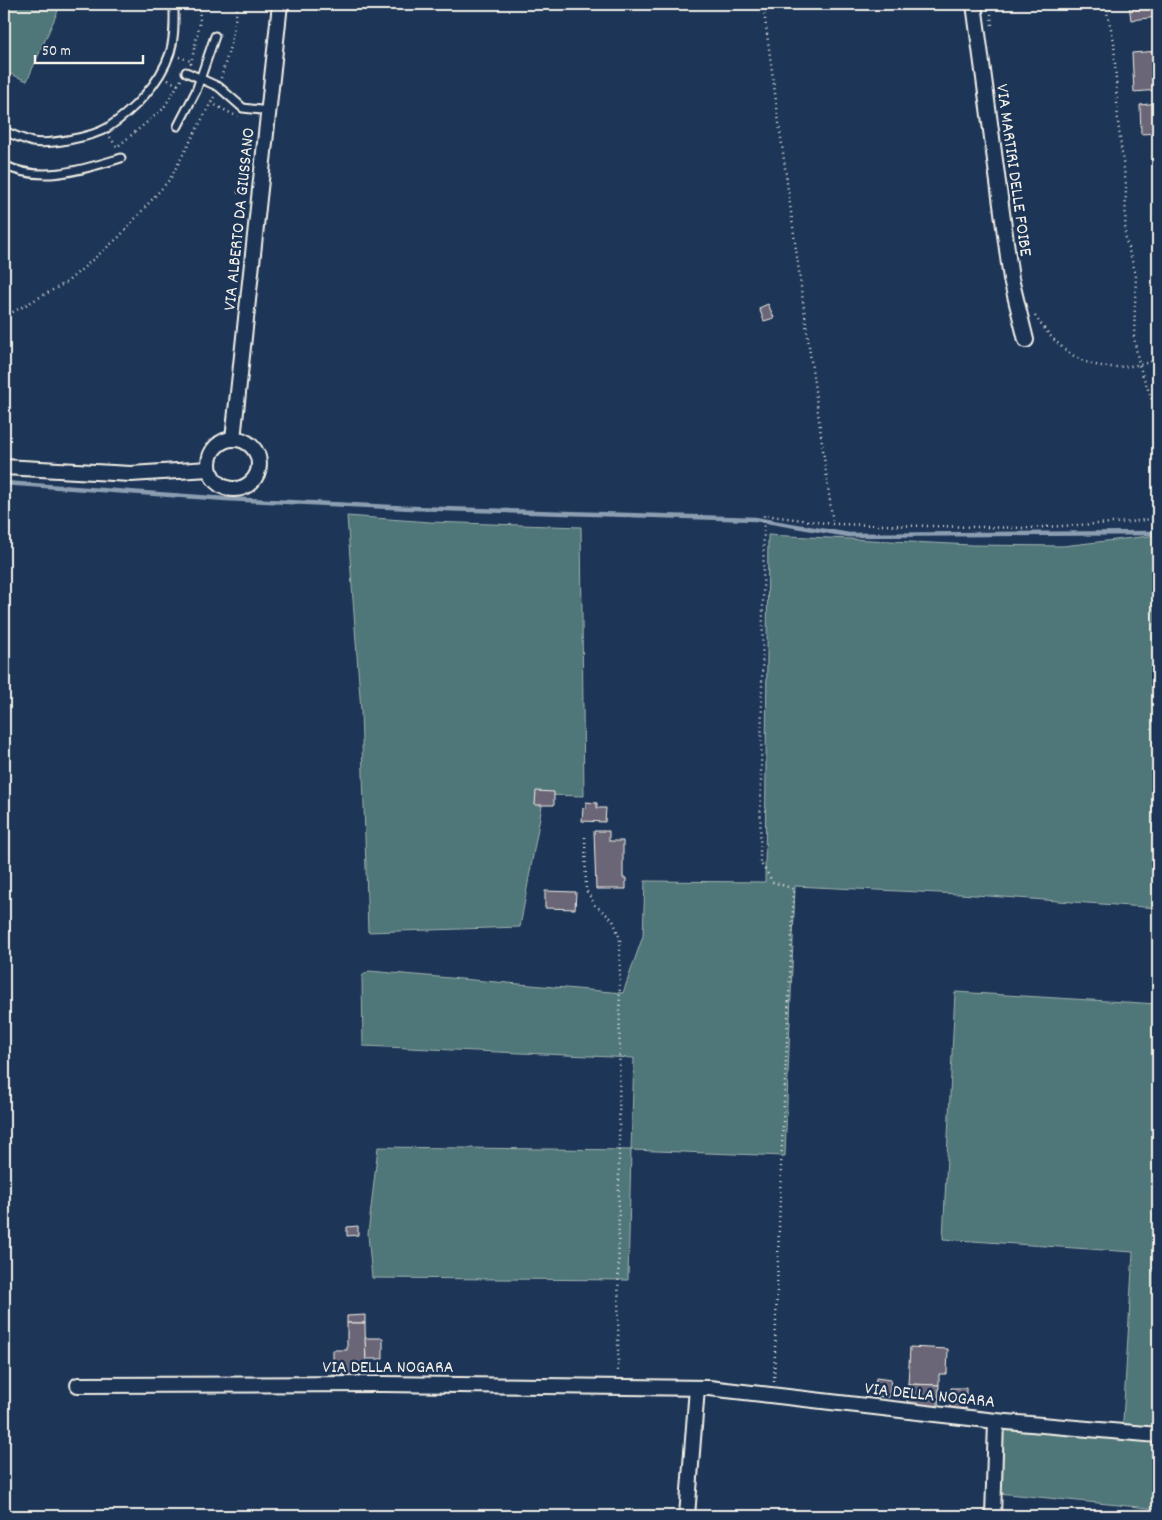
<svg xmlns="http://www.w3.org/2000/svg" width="1162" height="1520" viewBox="0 0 1162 1520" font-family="Dekko,sans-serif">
<rect width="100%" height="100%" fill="#1d3557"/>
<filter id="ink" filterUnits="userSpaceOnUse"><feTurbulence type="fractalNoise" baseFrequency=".02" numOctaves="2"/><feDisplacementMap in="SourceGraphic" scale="10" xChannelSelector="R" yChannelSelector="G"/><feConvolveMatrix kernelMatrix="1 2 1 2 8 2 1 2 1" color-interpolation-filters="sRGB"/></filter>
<g filter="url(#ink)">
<g fill="#507679" stroke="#a2b4b0">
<path d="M4 4H61L27 81 4 71Z"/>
<path d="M347 516 430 522 581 527 584 796 544 795 520 927 368 932 361 711Z"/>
<path d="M768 535 972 545 1063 546 1158 535V908L960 894 795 886 785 1156 631 1150 628 1280 372 1278 368 1234 378 1147 631 1150 634 1058 363 1046 362 976 369 971 623 993 643 936 645 881 765 882Z"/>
<path d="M955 992 1158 1004V1509L988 1492 997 1430 1122 1438 1133 1252 943 1239Z"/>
</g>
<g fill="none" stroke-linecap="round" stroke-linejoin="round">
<path stroke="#8c9eb1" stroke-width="4.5" d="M4 483 226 499 412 508 755 519 849 535 1158 533"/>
</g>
<g fill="#6b6678" stroke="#f4f1e8">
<path d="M1129 4H1158V17L1131 20Z"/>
<path d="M1158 51V90L1134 92 1132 53Z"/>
<path d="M1158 103V133L1141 134 1140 105Z"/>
<path d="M243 174 248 176 242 194 237 193Z"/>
<path d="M768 304 774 318 764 321 759 308Z"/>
<path d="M536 791 554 792V805H535Z"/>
<path d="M586 802 597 803V808H606L605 822 582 821 583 808 586 809Z"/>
<path d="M594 831H609V841H623V878H626V889H596Z"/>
<path d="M545 891 576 892 575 909 545 908Z"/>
<path d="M358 1226V1235L347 1236V1227Z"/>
<path d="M365 1315V1323H347V1316Z"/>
<path d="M347 1323H365L366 1375H333V1350H347Z"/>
<path d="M365 1338H383V1359H366Z"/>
<path d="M910 1347 948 1349 947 1374H939V1385L908 1384Z"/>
<path d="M876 1378 891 1380 889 1397 874 1396Z"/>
<path d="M908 1384 939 1385 938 1408 907 1407Z"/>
<path d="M951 1388H966V1409L950 1408Z"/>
</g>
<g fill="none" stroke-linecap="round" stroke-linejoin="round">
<g stroke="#f4f1e8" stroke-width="11">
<g id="lane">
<path d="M186 72 219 87 243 108 269 111"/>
<path d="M178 126 196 91 215 36"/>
<path d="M4 131C13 135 23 139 32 142 49 145 92 137 107 128 133 111 160 83 170 53 175 37 174 20 174 4"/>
<path d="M4 165C41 184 84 169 121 158"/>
</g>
</g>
<g stroke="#f4f1e8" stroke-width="18">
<g id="street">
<path d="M974 4 1011 279 1026 340"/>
<path d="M233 439 280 4"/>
<circle cx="234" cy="464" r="25"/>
<path d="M4 467 131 474 209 469"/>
<path d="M78 1385 383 1384 709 1388 996 1421 1158 1435"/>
<path d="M687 1516 697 1388"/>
<path d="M993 1516 996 1421"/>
</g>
</g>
<g stroke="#f4f1e8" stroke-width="2.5" stroke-dasharray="1 4" stroke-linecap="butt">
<path d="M763 4 833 524"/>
<path d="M990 4 992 25"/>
<path d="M1105 4 1114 41 1118 122 1126 185 1125 237 1136 275 1134 337 1139 365 1155 408 1158 412"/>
<path d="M179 57 191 61"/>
<path d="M191 64 200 21 199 4"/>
<path d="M221 78 231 43 238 4"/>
<path d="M168 80 178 85"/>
<path d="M211 103 238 117"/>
<path d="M110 137 117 147 163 109 181 80"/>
<path d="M4 188 7 189 4 198"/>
<path d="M1035 316C1070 366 1101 376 1158 360"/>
<path d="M4 317 67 282 119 237 170 179 214 97"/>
<path d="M585 837 586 890 595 905 613 920 620 939 618 1373"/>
<path d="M774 1382 781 1166 794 889 773 882 760 862 764 515 833 524 1027 528 1130 522 1158 518"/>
</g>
<use href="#lane" stroke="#1d3557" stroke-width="7"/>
<use href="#street" stroke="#1d3557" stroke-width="14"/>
</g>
</g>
<g text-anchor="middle" stroke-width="5" stroke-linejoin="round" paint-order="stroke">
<g font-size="18" fill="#f4f1e8" stroke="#1d3557">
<text transform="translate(1015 170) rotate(82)" y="6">VIA MARTIRI DELLE FOIBE</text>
<text transform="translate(238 219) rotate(-84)" y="6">VIA ALBERTO DA GIUSSANO</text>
<text x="388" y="1372">VIA DELLA NOGARA</text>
<text transform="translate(930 1394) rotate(6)" y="6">VIA DELLA NOGARA</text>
</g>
</g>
<rect width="1162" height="1520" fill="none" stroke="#1d3557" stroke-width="20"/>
<rect x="10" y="10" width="1142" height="1500" fill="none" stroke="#f4f1e8" stroke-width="2" filter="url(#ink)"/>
<path d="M35 55v8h108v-8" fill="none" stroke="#f4f1e8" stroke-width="2.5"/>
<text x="42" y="55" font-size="15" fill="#f4f1e8" stroke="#1d3557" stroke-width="4" paint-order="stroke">50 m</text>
</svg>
